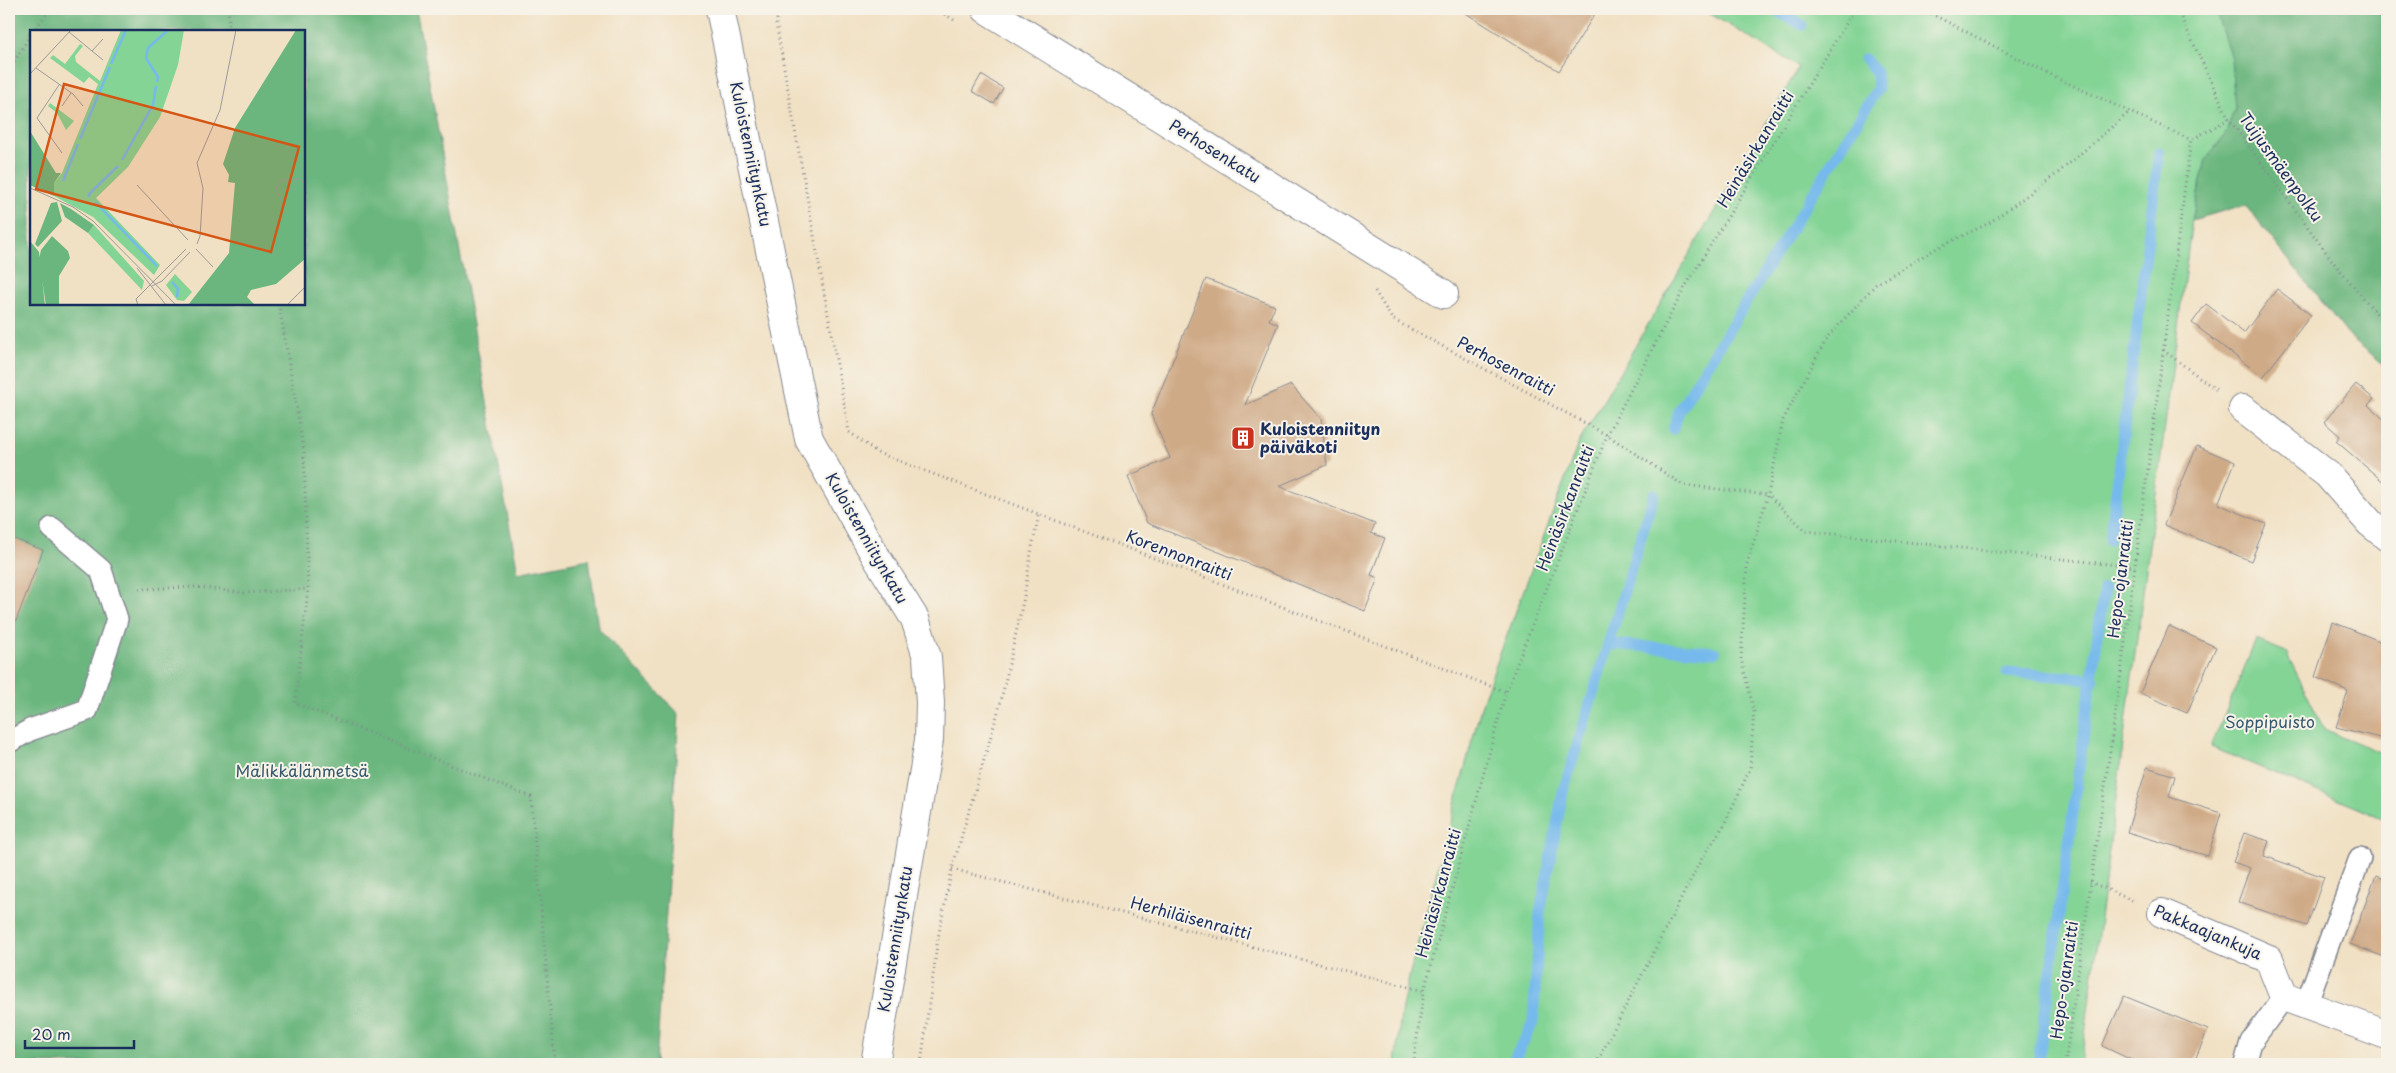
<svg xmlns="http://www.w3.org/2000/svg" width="2396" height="1073" viewBox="0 0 2396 1073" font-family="'Playpen Sans',sans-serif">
<rect width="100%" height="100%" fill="#f7f3e8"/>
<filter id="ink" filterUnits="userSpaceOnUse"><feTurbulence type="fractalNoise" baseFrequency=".02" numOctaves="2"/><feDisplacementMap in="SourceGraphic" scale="10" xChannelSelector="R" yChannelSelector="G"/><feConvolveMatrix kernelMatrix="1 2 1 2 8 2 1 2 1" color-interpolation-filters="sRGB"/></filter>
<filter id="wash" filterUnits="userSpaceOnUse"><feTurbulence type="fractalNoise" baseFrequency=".0096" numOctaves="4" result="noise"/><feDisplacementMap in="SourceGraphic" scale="20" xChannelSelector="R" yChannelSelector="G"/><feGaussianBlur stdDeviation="1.12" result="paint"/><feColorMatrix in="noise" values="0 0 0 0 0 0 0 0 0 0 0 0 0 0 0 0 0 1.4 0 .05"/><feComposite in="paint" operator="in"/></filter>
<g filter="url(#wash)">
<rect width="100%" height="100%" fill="#f1e1c4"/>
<g fill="#83d495" stroke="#4f827a">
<path d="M1702 9H2215L2231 58 2235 108 2225 135 2206 159 2192 220 2081 1064H1395L1402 1007 1411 969 1483 700 1578 444 1799 67Z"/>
<path d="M2256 640 2286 652 2324 729 2387 755V770L2382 783 2387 785V820L2211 747Z"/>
</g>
<g fill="#6ab67e" stroke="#42726e" fill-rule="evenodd">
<path d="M9 9H416L518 573 589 559 598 628 679 714 656 1064H9ZM31 31H304V304H31Z"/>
<path d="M2215 9H2356L2387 14V367L2349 336 2245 205 2192 220 2206 159 2225 135 2235 108 2231 58Z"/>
</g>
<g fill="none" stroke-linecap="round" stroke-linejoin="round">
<g stroke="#76b9ec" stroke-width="11">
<path d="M1773 9 1802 25"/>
<path d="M1673 429 1679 411 1878 88 1876 72 1865 59"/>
<path d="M2110 540 2159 152"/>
<path d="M1608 644 1715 652"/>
<path d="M2007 672 2093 679"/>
<path d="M1512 1064 1533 1023 1540 913 1563 792 1654 494"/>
<path d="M2038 1064 2104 589"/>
</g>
</g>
<g id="blocks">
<g fill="#cfaa87">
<path d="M1459 9H1598L1559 71Z"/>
<path d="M981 75 1003 88 994 104 972 91Z"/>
<path d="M1206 279 1275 306 1269 320 1278 324 1245 405 1291 385 1321 419 1327 465 1279 486 1375 524 1371 533 1385 538 1371 575 1378 578 1365 611 1147 523 1128 476 1170 458 1151 414Z"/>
<path d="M2277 289 2311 315 2263 377 2192 323 2206 304 2244 333Z"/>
<path d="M2356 384 2374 399 2368 405 2387 422V485L2336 441 2340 436 2324 422Z"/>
<path d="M2197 446 2235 462 2218 504 2266 524 2251 561 2164 525Z"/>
<path d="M9 537 43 550 9 639Z"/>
<path d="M2333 622 2387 644V725L2384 739 2336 727 2348 691 2315 677Z"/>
<path d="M2169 626 2216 647 2187 713 2140 693Z"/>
<path d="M2147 767 2175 776 2169 797 2221 813 2208 856 2127 832Z"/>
<path d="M2244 833 2269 841 2264 856 2324 877 2307 926 2238 902 2250 868 2233 862Z"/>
<path d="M2376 876 2387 880V958L2350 944Z"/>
<path d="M2124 996 2208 1030 2193 1064H2140L2102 1046Z"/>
</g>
</g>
</g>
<g filter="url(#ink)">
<use href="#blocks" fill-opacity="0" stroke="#868891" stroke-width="1"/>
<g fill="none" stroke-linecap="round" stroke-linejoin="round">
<g stroke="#868891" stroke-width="24">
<g id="lane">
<path d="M9 742 30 730 87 710 117 619 101 570 52 528"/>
<path d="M2306 1005 2360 858"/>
<path d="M2245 1064 2251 1042 2284 997"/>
</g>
</g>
<g stroke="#868891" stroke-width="30">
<g id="street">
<path d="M720 9 809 439 875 555 915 619 927 657 930 703 929 740 875 1064"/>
<path d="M986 9 1444 294"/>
<path d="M2243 409 2328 475 2370 523 2387 537"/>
<path d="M2162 913 2269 959 2284 997 2387 1035"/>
</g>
</g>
<g stroke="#868891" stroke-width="3" stroke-dasharray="1 4" stroke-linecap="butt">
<path d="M228 9 230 31"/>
<path d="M779 9 776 23 849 432 878 453 1506 692"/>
<path d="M936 9 954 20"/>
<path d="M1922 9 2052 76 2191 140"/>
<path d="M2177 9 2229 119 2334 263 2387 326"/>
<path d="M33 31 51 9"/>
<path d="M9 70 31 34"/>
<path d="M1375 291 1392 319 1607 435 1683 485 1768 495 1783 420 1827 338 1876 284 1937 248 1989 223 2058 173 2128 113"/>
<path d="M279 304 304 452 308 589 295 703 531 797 555 1064"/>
<path d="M2163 350 2218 391"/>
<path d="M139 589 196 587 244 593 308 589"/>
<path d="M952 869 1424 991"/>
<path d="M2090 882 2134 901"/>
<path d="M921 1064 938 938 952 869 1000 705 1024 597 1032 547 1039 515"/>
<path d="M1413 1064 1424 991 1506 692 1607 435 1685 287 1855 9"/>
<path d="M1596 1064 1701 860 1724 825 1750 769 1754 711 1741 659 1747 564 1768 495 1806 531 2135 567"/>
<path d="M2065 1064 2118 695 2191 140 2229 119"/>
</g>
<use href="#lane" stroke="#fff" stroke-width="21"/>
<use href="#street" stroke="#fff" stroke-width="28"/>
</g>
</g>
<defs>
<g id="building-square" transform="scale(1.25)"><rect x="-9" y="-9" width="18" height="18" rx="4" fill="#c8321e" stroke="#f7f3e8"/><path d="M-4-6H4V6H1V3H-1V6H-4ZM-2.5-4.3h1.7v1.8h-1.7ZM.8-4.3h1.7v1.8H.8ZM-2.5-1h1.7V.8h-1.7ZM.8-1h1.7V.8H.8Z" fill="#fff"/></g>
</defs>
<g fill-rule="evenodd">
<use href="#building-square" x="1243" y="438"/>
</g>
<g text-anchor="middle" stroke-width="4" stroke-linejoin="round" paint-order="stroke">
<g font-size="16" fill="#1b2f5e" stroke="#f7f3e8">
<text transform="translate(1755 149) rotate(-59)" y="6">Heinäsirkanraitti</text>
<text transform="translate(1215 151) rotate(32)" y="6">Perhosenkatu</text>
<text transform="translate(751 154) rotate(78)" y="6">Kuloistenniitynkatu</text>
<text transform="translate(2281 167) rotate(54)" y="6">Tuijusmäenpolku</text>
<text transform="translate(1506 366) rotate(28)" y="6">Perhosenraitti</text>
<text transform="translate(1565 508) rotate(-69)" y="6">Heinäsirkanraitti</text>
<text transform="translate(867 538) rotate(60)" y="6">Kuloistenniitynkatu</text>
<text transform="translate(1179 555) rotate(21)" y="6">Korennonraitti</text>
<text transform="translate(2120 579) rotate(-83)" y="6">Hepo-ojanraitti</text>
<text transform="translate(1438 893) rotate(-75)" y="6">Heinäsirkanraitti</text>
<text transform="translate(1191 918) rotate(15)" y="6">Herhiläisenraitti</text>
<text transform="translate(2208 932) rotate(23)" y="6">Pakkaajankuja</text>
<text transform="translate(895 939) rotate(-81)" y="6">Kuloistenniitynkatu</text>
<text transform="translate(2064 980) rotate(-82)" y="6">Hepo-ojanraitti</text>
</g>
<g font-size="16" font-weight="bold" fill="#1b2f5e" stroke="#f7f3e8" text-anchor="start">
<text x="1260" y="435">Kuloistenniityn<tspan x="1260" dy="18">päiväkoti</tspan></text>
</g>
<g font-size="16" fill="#35586c" stroke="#f7f3e8">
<text x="2270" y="728">Soppipuisto</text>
<text x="302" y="777">Mälikkälänmetsä</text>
</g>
</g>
<g transform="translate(30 30)">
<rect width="275" height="275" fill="#f1e1c4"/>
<path d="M91 0H154L148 35 130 87 98 137 66 168 130 235 124 245 63 187 24 166V153L32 143 68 54 59 47 54 53 20 28 23 25 35 34 50 14 53 16 45 26 46 32 70 51ZM20 73 44 91 36 100 27 83 18 76ZM64 195 114 251 112 260 58 203ZM145 244 162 262 154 271 147 270 136 255Z" fill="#83d495"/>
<path d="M266 0H275V229L246 254 221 260 217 267 225 275H158L199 223 205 153 198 152 199 145 193 134 205 98ZM0 101 26 143H31L24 153V166L0 155ZM27 172 32 191 8 217 5 214 21 173ZM30 173 41 179 64 195 58 203 35 187ZM22 206 38 221 40 228 29 246V275H16L9 230 11 220ZM0 211 9 222 15 275H0Z" fill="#6ab67e"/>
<path fill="none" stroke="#76b9ec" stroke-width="2.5" d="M81 34 96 0M127 52 128 47 116 28 118 18 138 0M50 109 80 37M92 130 123 75 126 56M33 151 48 114M59 167V164L88 136M65 172 127 236M142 252 148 259 147 267"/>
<path fill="none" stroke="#9b9a9b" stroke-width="1" d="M39 2 73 30M62 21 73 9M6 38 43 64 53 76M0 44 41 0M29 55 7 88 32 123M32 76 41 63M107 155 158 210M0 158 43 177 63 191 146 275M250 169 246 158 251 150 270 149 275 155M167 214 170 206 173 158 167 133 190 80 206 0M166 219 183 237M107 238 136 275M122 256 132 251 160 222M108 275 106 269 156 219M257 275 275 257"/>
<path fill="#d45514" fill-opacity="0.15" stroke="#d45514" stroke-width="2.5" d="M34 54 269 117 241 222 6 159Z"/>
<rect width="275" height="275" fill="none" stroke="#1b2f5e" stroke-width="2.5"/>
</g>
<rect width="2396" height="1073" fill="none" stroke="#f7f3e8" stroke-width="30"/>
<path d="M25 1040v8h109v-8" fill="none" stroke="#1b2f5e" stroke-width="2.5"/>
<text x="32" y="1040" font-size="15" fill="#1b2f5e" stroke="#f7f3e8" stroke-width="4" paint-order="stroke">20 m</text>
</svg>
